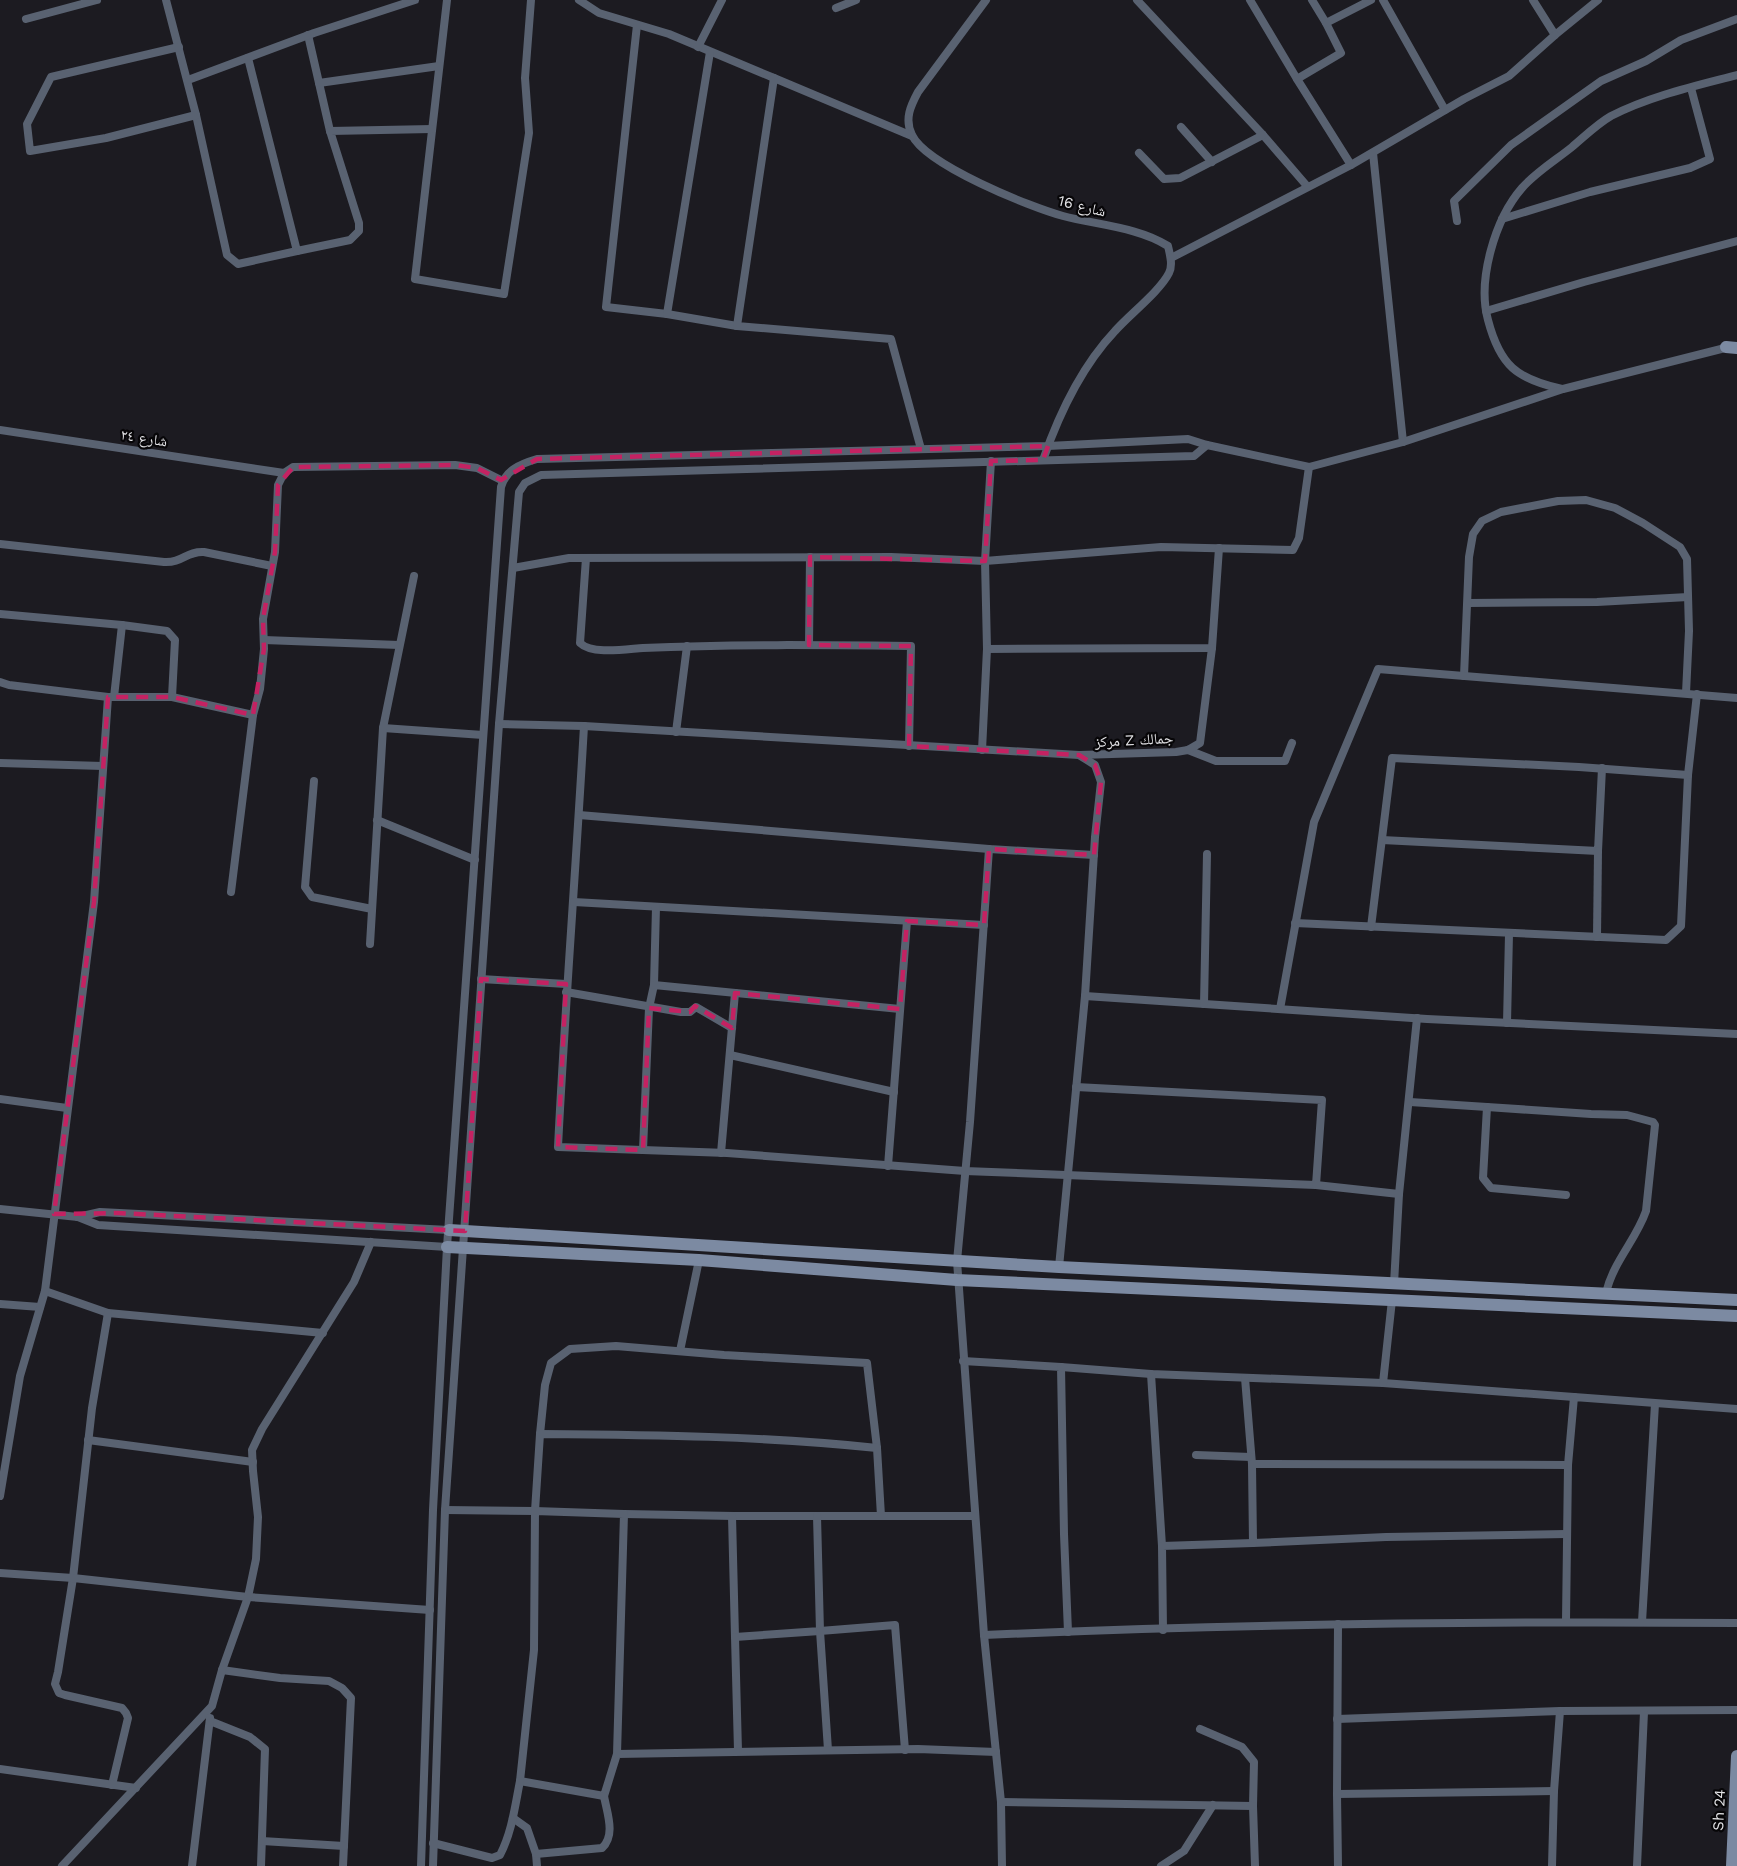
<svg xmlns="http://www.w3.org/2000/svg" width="1737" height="1866" viewBox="0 0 1737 1866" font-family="'Work Sans','Noto Naskh Arabic',sans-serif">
<rect width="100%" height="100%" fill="#1c1b21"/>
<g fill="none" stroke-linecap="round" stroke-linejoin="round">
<g stroke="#596271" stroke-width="8">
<path d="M166 0 196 115 227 255 238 264 297 251"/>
<path d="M447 0 415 279 504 294 529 133 525 78 531 0"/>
<path d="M579 0 599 13 669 34 774 78"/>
<path d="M986 0 918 92C911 105 904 119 912 135 926 165 1030 207 1063 216 1097 225 1138 227 1168 246 1170 255 1173 265 1169 273 1160 291 1129 315 1115 331 1081 367 1059 414 1043 460"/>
<path d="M1137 0 1263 135 1307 186"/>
<path d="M1250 0 1297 79 1341 53 1326 23"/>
<path d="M1312 0 1326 23 1371 0"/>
<path d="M1383 0 1445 110"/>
<path d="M1533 0 1555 35 1598 0"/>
<path d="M836 8 856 0"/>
<path d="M26 19 97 0"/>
<path d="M637 25 606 307 667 314"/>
<path d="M308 35 330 131"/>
<path d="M179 47 51 77 27 124 30 151 106 138 196 115"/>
<path d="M698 47 722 0"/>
<path d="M710 52 667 314 737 326"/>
<path d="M248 58 297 251 350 240 359 231V223L330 131 432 129"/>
<path d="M1297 79 1351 165"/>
<path d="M188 80 314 33 415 0"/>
<path d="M319 83 439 66"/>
<path d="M1181 127 1212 162"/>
<path d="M912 136 774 78 737 326 891 339 921 449"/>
<path d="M1139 153 1164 179 1180 178 1263 135"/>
<path d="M1373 153 1403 442"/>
<path d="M1502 219 1590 192 1690 168 1710 159 1691 88"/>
<path d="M1457 221 1454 201 1511 145 1601 81 1646 61 1681 40 1737 19"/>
<path d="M1171 258 1351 165 1464 99 1509 76 1555 35"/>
<path d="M1486 311 1584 282 1737 241"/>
<path d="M1562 389C1517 379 1500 366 1488 320 1477 280 1495 219 1522 188 1536 172 1556 160 1572 147 1584 137 1597 124 1611 116 1650 96 1695 86 1737 75"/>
<path d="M0 430 284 473"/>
<path d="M991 461 985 561 1161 547 1293 550 1299 538 1309 467"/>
<path d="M0 544 164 562C183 563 186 551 204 552L272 566"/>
<path d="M586 558 580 643C592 655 627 649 643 648 732 644 822 645 911 646L909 746"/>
<path d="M513 568 569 558 891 557 985 561 987 649 1212 648 1219 548"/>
<path d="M1468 603 1597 602 1688 597"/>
<path d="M0 614 122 625 167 631 175 640 172 697"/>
<path d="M264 640 399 645"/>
<path d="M809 645 810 557"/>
<path d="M1464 676 1469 557 1473 534 1482 521 1501 512 1558 501 1586 500 1615 508 1643 523 1680 547 1687 559 1689 631 1686 693"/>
<path d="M0 682 9 685 108 697H172L253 715"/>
<path d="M114 697 122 625"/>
<path d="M499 724 584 726 1079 755 1095 765 1101 782 1095 837 1085 996 1059 1267"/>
<path d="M584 726C576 867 565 1007 558 1147L727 1153 965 1171 1316 1185 1322 1100 1076 1087"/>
<path d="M383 728 483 735"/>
<path d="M676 732 687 646"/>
<path d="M982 750 987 649"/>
<path d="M1188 750 1216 761H1285L1292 743"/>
<path d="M1080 755 1176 752 1188 750 1200 743 1212 648"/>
<path d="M0 763 103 766"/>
<path d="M314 781 305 887 312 897 372 909"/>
<path d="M579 815 989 849 1094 855"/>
<path d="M377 820 475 860"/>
<path d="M1382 840 1598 851 1602 768"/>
<path d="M989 849 970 1122 957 1261 984 1635 1001 1802 1002 1866"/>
<path d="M231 892 253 715 260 689 264 649 263 619 275 552 278 485 284 473 293 467 455 465 477 468 503 481"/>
<path d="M574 902 984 925"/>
<path d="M1295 923 1666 940 1681 926 1688 775 1697 694"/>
<path d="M1371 927 1392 758 1579 767 1688 775"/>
<path d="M1597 937 1598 851"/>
<path d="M370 944 383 728 414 576"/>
<path d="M481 979 566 984"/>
<path d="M654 985 656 907"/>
<path d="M566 992 681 1012H690L696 1007 732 1028"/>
<path d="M1085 996 1427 1019 1737 1034"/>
<path d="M1204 1004 1207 854"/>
<path d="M1280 1009 1314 822 1378 669 1737 698"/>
<path d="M1507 1023 1509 934"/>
<path d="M730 1055 894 1092"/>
<path d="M0 1099 67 1108"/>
<path d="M1410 1102 1487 1107 1483 1178 1491 1188 1566 1195"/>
<path d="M1487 1107 1591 1114 1627 1115 1653 1122 1655 1125 1646 1211C1636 1240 1613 1262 1606 1293"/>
<path d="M643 1150 649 1008 654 985 900 1009"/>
<path d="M721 1153 735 993"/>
<path d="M888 1166 907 921"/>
<path d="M1316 1185 1399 1194"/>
<path d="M0 1209 78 1217 98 1225 447 1247"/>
<path d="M78 1217 100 1212 449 1230"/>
<path d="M1394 1284 1399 1194 1417 1018"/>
<path d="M45 1291 108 1313 323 1333"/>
<path d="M0 1304 40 1307"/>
<path d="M108 1313 92 1408 73 1578 58 1672 55 1684 59 1693 65 1695 122 1708 126 1713 128 1718 112 1785"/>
<path d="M680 1351 699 1260"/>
<path d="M963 1361 1061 1367 1064 1534 1068 1632"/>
<path d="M1061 1367 1151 1374 1383 1383 1574 1397"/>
<path d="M1151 1374 1162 1546"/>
<path d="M1245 1378 1252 1464"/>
<path d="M1383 1383 1392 1300"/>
<path d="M540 1434 545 1385 551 1363 570 1349 616 1346 724 1355 867 1363 877 1448"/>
<path d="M88 1440 253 1462"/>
<path d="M1196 1455 1251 1457"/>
<path d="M0 1496 20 1376 45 1291 94 902 108 697"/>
<path d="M445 1510 535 1511 540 1434C653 1435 765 1436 877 1448L881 1516"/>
<path d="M624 1514 734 1516H975"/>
<path d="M732 1516 735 1637 820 1631 817 1516"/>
<path d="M1566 1534 1386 1537 1253 1543 1252 1464 1568 1465"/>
<path d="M0 1573 73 1578 248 1597 430 1610"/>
<path d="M1566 1621 1568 1465 1574 1397 1737 1409"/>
<path d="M1642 1622 1655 1404"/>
<path d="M1163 1630 1162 1546 1253 1543"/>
<path d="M984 1635C1235 1624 1486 1621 1737 1623"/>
<path d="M735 1637 738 1751"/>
<path d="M222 1670 280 1678 329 1681 342 1688 351 1698 343 1866"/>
<path d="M1337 1719 1560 1711 1737 1710"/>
<path d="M210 1721 250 1737 265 1749 261 1866"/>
<path d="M1200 1729 1242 1747 1254 1762 1253 1806 1255 1866"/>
<path d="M828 1750 820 1631 895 1625 905 1750"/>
<path d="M617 1754 624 1514 535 1511 534 1650 520 1781 604 1796 617 1754 918 1749 996 1752"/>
<path d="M0 1769 136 1788"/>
<path d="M1337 1794 1554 1791"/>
<path d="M1001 1802 1253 1806"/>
<path d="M513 1818 527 1828 536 1854 537 1866"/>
<path d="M262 1841 344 1846"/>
<path d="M433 1843 492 1858 500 1855C512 1832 515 1806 520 1781"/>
<path d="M536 1854 602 1848C616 1835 607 1813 604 1796"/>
<path d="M62 1866 212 1706 222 1670 248 1597 256 1559 258 1517 253 1471 252 1450 262 1429 354 1282 371 1242"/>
<path d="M192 1866 210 1718"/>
<path d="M421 1866 433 1510 447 1247 501 487C506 470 520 464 537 459L1048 446 1188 439 1207 445 1309 467 1403 442 1563 389 1729 347"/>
<path d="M433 1866 445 1510 499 724 519 492 525 483 541 475 1194 456 1207 445"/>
<path d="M1161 1866 1184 1851 1213 1805"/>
<path d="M1338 1866 1337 1794 1338 1624"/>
<path d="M1552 1866 1554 1791 1560 1711"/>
<path d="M1637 1866 1644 1712"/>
</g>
<g stroke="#7c8aa2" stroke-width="12">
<path d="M1726 347 1737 348"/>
<path d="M449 1230 1059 1267 1737 1300"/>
<path d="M447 1247 699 1260 957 1280 1737 1316"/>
<path d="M1732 1866 1737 1756"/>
</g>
</g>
<path fill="none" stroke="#c42262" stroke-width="4.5" stroke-dasharray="12 8" stroke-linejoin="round" d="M1048 446 1043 460 991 461 985 561 810 557 809 645 911 646 909 746 1079 755 1095 765 1101 782 1094 855 989 849 984 925 907 921 900 1009 735 993 732 1028 695 1006 690 1012 649 1008 643 1150 558 1147 566 984 481 979 465 1231 118 1213 54 1214 94 902 108 697H172L253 715 264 649 263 619 275 552 278 485 293 467 455 465 477 468 501 480 537 459Z"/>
<g text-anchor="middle" stroke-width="4.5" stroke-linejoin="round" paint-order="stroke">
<g font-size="15" fill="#e3e3e6" stroke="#070608">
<text transform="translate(1082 206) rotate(14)" y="5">شارع 16</text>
<text transform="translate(144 438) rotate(9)" y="5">شارع ٢٤</text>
<text transform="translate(1134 740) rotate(-3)" y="5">مركز Z جمالك</text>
<text transform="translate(1719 1810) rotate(-87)" y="5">Sh 24</text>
</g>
</g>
</svg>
